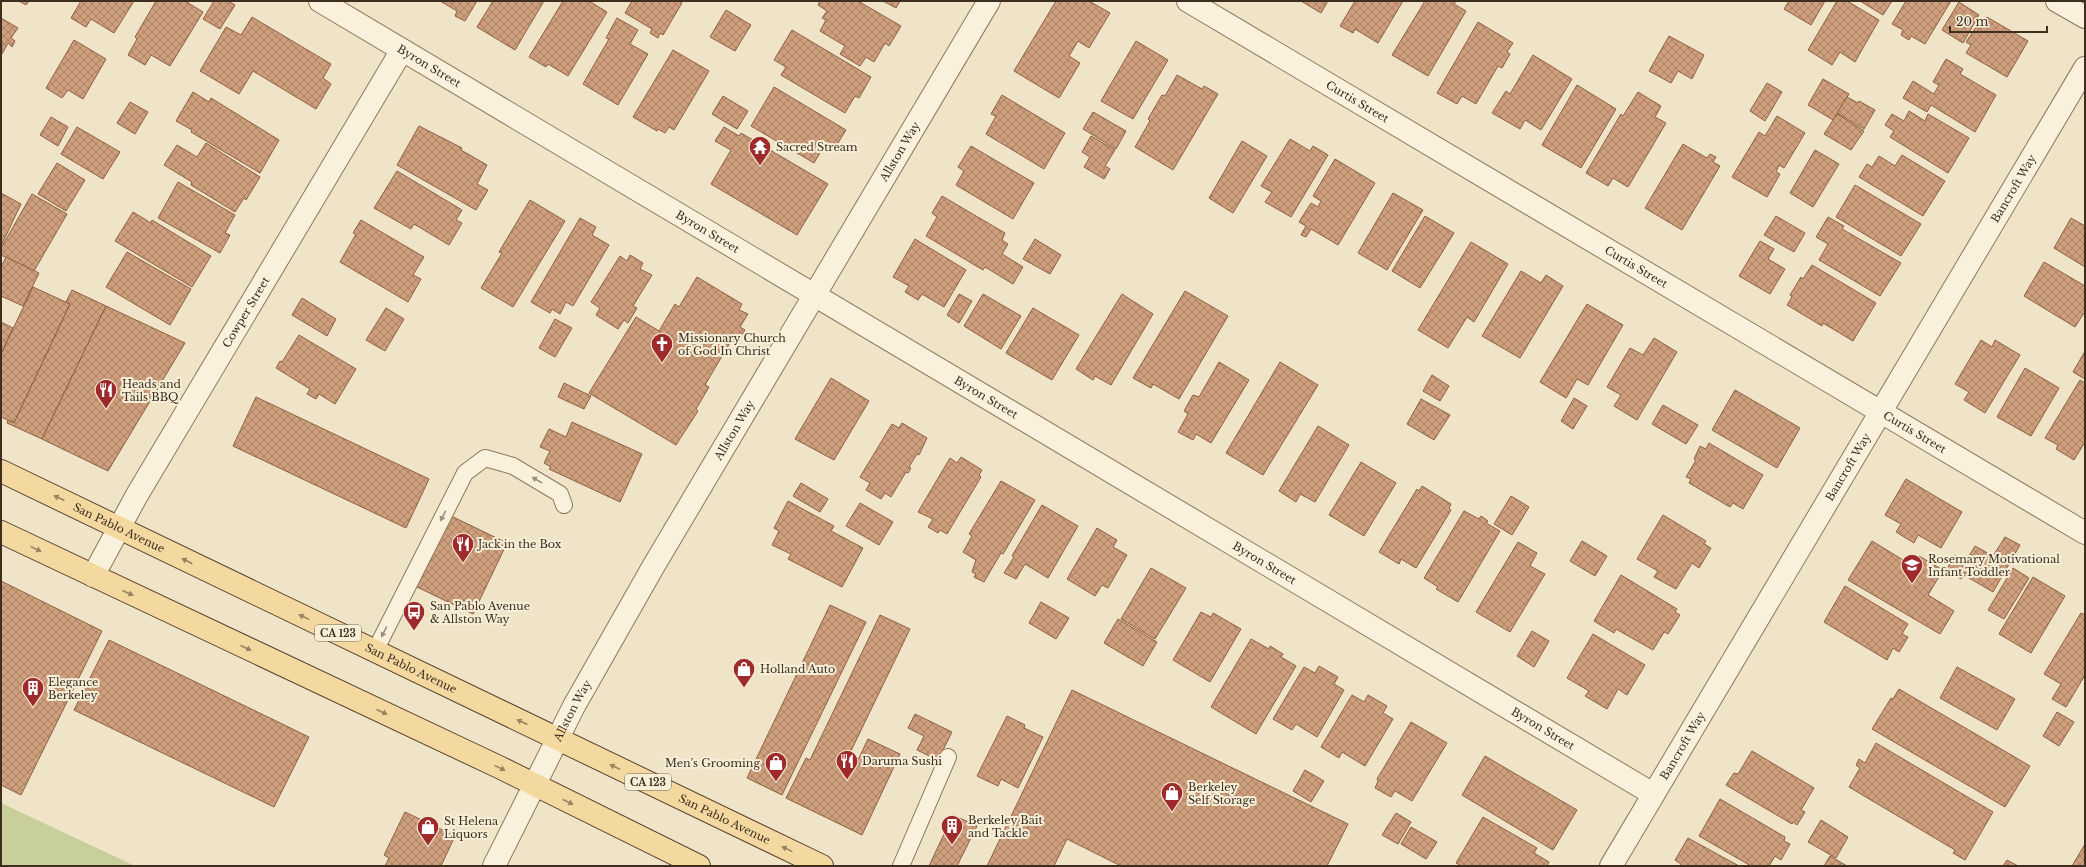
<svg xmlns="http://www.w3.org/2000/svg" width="2086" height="867" viewBox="0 0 2086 867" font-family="'Libre Baskerville',serif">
<defs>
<pattern id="building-cross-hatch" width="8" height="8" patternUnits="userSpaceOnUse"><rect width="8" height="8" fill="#cf9f7d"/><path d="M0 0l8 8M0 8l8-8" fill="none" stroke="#a98266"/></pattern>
</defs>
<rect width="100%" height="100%" fill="#f0e4c8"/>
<path fill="#c9cf9b" d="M1 803 135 866H1Z"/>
<g fill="url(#building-cross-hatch)" stroke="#8d5f41">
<path d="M19 1H29L26 5Z"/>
<path d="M81 1H134L114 33 91 19 86 27 71 18Z"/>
<path d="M156 1H185L203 12 170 66 151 55 145 65 128 55 137 39 135 37Z"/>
<path d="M214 1H228L235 5 220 29 203 19Z"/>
<path d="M440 1H477L465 21 455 16 457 11Z"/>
<path d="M493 1H544L515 50 477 27Z"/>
<path d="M563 1H589L607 12 568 76 548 64 546 67 529 57Z"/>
<path d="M632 1H678L682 3 663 35 660 33 658 38 650 33 652 29 625 13Z"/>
<path d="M820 1H858L901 26 889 46 885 43 874 62 866 57 860 66 840 54 845 46 820 31 826 20 822 18 827 11 818 5Z"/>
<path d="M883 1H900L896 8Z"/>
<path d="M1056 1H1089L1110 13 1089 48 1078 41 1069 56 1080 63 1059 98 1014 71Z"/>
<path d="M1301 1H1328L1321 13Z"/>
<path d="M1355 1H1403L1378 43 1355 29 1353 33 1340 26Z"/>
<path d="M1425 1H1456L1454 4 1466 11 1428 76 1392 55Z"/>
<path d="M1789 1H1825L1811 25 1784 9Z"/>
<path d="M1837 1H1847L1879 20 1855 62 1840 52 1832 65 1808 50Z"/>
<path d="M1860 1H1892L1883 15Z"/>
<path d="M1906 1H1951L1925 44 1911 36 1909 40 1901 35 1903 30 1892 24Z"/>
<path d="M1959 2 1979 15 1963 43 1942 30Z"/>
<path d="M726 10 751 25 735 51 710 37Z"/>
<path d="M252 17 331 64 323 78 331 84 316 109 253 71 239 94 200 71 226 27 241 35Z"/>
<path d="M1987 17 2028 41 2007 77 1966 53 1971 45 1966 42 1976 27 1980 29Z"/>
<path d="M1 18 18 28 11 38 15 41 12 47 8 43 2 54Z"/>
<path d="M617 18 638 30 630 44 648 54 618 105 583 84 609 39 606 38Z"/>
<path d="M1478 22 1513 43 1507 52 1510 54 1502 68 1498 66 1476 104 1462 96 1457 104 1437 93Z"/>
<path d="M792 30 871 77 859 98 855 96 845 113 781 75 786 67 774 60Z"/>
<path d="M1669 36 1704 55 1692 79 1678 71 1671 83 1649 71Z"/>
<path d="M74 40 106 59 83 99 68 90 62 98 46 88Z"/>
<path d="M1136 41 1168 60 1133 119 1101 101Z"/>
<path d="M673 50 709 71 674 130 669 127 665 133 658 129 657 131 633 117Z"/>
<path d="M1533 55 1572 79 1541 130 1525 120 1520 129 1492 113 1506 91 1510 94Z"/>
<path d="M1946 59 1963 69 1960 74 1996 95 1975 132 1931 105 1927 112 1903 98 1913 81 1934 94 1939 85 1933 82Z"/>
<path d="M1177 75 1202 89 1204 86 1218 94 1173 170 1135 147 1150 121 1148 119 1162 95 1165 96Z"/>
<path d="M1823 79 1849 94 1833 120 1808 105Z"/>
<path d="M1767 83 1782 92 1765 121 1750 111Z"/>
<path d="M1577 85 1616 109 1581 168 1542 145Z"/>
<path d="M774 87 846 130 833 151 824 146 814 163 751 126Z"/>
<path d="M193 92 209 102 211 98 279 140 260 173 191 132 192 130 176 121Z"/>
<path d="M1638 92 1661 106 1655 117 1666 123 1628 187 1613 178 1608 186 1586 173 1621 114 1623 116Z"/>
<path d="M1002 95 1065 133 1044 169 986 134 996 116 991 114Z"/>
<path d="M723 96 748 111 737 129 712 114Z"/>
<path d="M1847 97 1858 103 1859 101 1875 110 1864 129 1837 113Z"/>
<path d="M130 102 148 112 135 134 117 123Z"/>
<path d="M1909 111 1925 121 1928 114 1969 138 1948 173 1890 137 1894 131 1885 125 1892 114 1904 121Z"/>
<path d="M1093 112 1126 131 1116 149 1083 129Z"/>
<path d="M1837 114 1864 131 1851 150 1824 134Z"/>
<path d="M1777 116 1805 133 1784 168 1779 165 1776 172 1780 174 1767 197 1732 177 1759 132 1765 136Z"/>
<path d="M51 117 68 127 58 146 40 135Z"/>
<path d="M419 126 462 148 461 150 487 165 477 184 488 190 476 210 397 165Z"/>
<path d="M77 127 120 152 103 179 61 154Z"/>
<path d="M724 127 739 136 741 133 828 184 797 235 711 184 731 150 715 141Z"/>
<path d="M1091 136 1115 150 1105 166 1110 169 1104 179 1084 167 1090 157 1082 152Z"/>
<path d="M1290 139 1310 151 1313 146 1328 155 1291 217 1265 202 1272 192 1261 186Z"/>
<path d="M1242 141 1267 156 1233 213 1209 198Z"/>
<path d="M206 143 260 177 246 200 244 198 235 212 191 185 192 182 164 165 177 145 197 157Z"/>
<path d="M1683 144 1707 158 1710 154 1716 157 1713 162 1720 166 1682 230 1645 208Z"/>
<path d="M971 146 1034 183 1013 219 956 185 964 171 958 167Z"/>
<path d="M1815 150 1839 164 1813 207 1790 193Z"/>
<path d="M1902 155 1945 181 1923 216 1859 177 1867 164 1872 167 1879 156 1895 166Z"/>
<path d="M1335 159 1375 183 1338 245 1311 229 1306 237 1301 235 1306 226 1299 222 1311 203 1318 207 1321 201 1313 196Z"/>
<path d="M57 163 85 180 66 211 38 194Z"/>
<path d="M397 171 462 210 456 220 462 223 449 245 414 224 411 229 374 208Z"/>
<path d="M178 182 235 215 225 233 230 235 220 253 158 218Z"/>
<path d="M1855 185 1921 224 1901 256 1836 217Z"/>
<path d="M1 193 21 204 1 246Z"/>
<path d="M1393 193 1423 210 1387 270 1358 253Z"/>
<path d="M32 194 67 214 34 271 1 255V248Z"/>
<path d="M942 196 1005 233 1002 240 1008 244 1002 254 1023 267 1013 284 985 267 983 270 926 236 937 217 932 213Z"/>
<path d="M530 200 565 221 513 307 481 288 502 253 499 252Z"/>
<path d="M133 212 151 223 152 220 211 256 192 287 115 241Z"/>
<path d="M1425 216 1454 233 1420 288 1392 271Z"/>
<path d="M1776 216 1805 233 1794 252 1764 235Z"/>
<path d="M1828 217 1844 226 1842 229 1901 263 1880 296 1819 260 1828 244 1816 237Z"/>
<path d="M580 218 596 227 592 235 609 245 573 306 566 302 560 314 552 309 550 313 531 302Z"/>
<path d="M2071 218 2085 226V267L2054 248Z"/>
<path d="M361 220 424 257 413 275 421 279 408 302 340 262 356 234 353 233Z"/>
<path d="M915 239 966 270 944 307 922 294 918 300 905 292 909 286 893 277Z"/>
<path d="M1035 239 1061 255 1050 274 1023 259Z"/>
<path d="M1760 241 1774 249 1768 259 1785 269 1770 294 1739 276Z"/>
<path d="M1471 242 1508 264 1474 322 1467 317 1448 348 1418 330Z"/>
<path d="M127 252 191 289 170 325 106 287Z"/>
<path d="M630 255 643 263 640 269 652 275 633 306 637 308 628 323 624 320 618 329 596 315 600 308 591 302 620 256 627 261Z"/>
<path d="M6 257 39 273 23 306 1 296V267Z"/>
<path d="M2044 262 2085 286V314L2084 313 2075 327 2024 296Z"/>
<path d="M1812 265 1876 303 1853 341 1823 323 1822 326 1787 305 1792 297 1790 295 1801 277 1803 279Z"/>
<path d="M1521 271 1541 283 1546 275 1563 286 1520 358 1482 336Z"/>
<path d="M697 277 742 304 739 310 748 314 740 327 745 330 736 344 731 341 705 385 709 387 696 409 698 411 676 445 589 393 636 317 659 331 675 304 679 307Z"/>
<path d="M33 287 70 304 14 423 1 417V354Z"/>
<path d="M72 290 106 306 42 439 7 423 8 420 14 423 70 304 66 302Z"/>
<path d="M1185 291 1228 316 1179 399 1153 384 1151 388 1133 378Z"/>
<path d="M959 294 972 301 959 323 947 315Z"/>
<path d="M983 294 1021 316 1001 349 964 326Z"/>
<path d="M1122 294 1153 314 1111 385 1095 376 1093 380 1076 369Z"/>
<path d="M302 298 336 319 327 336 292 315Z"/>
<path d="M1587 304 1623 325 1588 385 1577 379 1566 398 1540 382Z"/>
<path d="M106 306 185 343 108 471 42 439Z"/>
<path d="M386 308 404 319 385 351 366 340Z"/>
<path d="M1033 308 1079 335 1052 380 1006 353Z"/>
<path d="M555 319 572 328 555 357 539 348Z"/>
<path d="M1 322 13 328 1 354Z"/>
<path d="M299 335 356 369 335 404 319 394 316 399 307 394 310 389 276 368 280 361 282 362Z"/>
<path d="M1654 338 1677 352 1637 420 1614 406 1621 395 1607 387 1630 348 1643 355Z"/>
<path d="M1981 340 1992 347 1995 340 2020 355 1985 413 1964 400 1969 392 1955 384Z"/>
<path d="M2085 351V379L2073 372Z"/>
<path d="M1219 362 1249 380 1211 443 1196 434 1193 440 1178 432 1188 414 1184 411 1193 395 1199 397Z"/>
<path d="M1280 362 1318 385 1263 475 1226 453Z"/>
<path d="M2025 368 2059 388 2031 436 1997 417Z"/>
<path d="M1432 375 1449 386 1440 401 1423 391Z"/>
<path d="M831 378 869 401 834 460 795 439Z"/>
<path d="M2080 380 2085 383V442L2074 460 2056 449 2058 445 2045 438Z"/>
<path d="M564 383 591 396 584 409 558 397Z"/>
<path d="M1735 390 1800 428 1777 468 1712 430Z"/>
<path d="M256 397 429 479 406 528 233 446Z"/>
<path d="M1574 398 1587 406 1573 429 1561 421Z"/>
<path d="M1421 399 1450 415 1434 440 1407 424Z"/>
<path d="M1663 405 1698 425 1686 444 1652 424Z"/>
<path d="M572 422 642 454 620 502 549 469 551 467 544 463 550 451 540 447 549 429 566 437Z"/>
<path d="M902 423 927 438 919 455 917 454 909 467 911 468 908 473 906 472 891 497 885 493 881 499 866 490 870 483 860 477 892 424 899 428Z"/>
<path d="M1318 426 1349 445 1315 502 1300 494 1296 502 1279 491Z"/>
<path d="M1709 443 1763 475 1743 509 1733 503 1730 507 1689 483 1691 479 1686 477 1696 460 1694 459 1700 446 1706 449Z"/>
<path d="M961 457 982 470 979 475 981 477 947 534 940 530 938 533 928 527 933 519 918 512 950 458 957 463Z"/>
<path d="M1361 462 1396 483 1364 536 1329 515Z"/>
<path d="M1906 479 1962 512 1941 548 1918 535 1914 543 1896 532 1901 524 1885 515Z"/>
<path d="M1001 481 1035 500 1003 554 1001 553 984 582 974 577 976 574 972 572 976 560 963 552 972 536 969 534Z"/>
<path d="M801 483 828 499 820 512 793 496Z"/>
<path d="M1422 486 1451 504 1449 508 1451 510 1416 568 1401 559 1399 564 1379 552 1417 489 1419 491Z"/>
<path d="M1511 496 1529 507 1512 535 1494 524Z"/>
<path d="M788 501 834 526 831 531 863 548 842 587 788 559 791 554 772 545 779 531 774 528Z"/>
<path d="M860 503 893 522 879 545 846 526Z"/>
<path d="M1042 505 1078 526 1048 578 1025 564 1016 579 1004 573 1014 557 1012 556Z"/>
<path d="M1464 511 1479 519 1481 516 1488 521 1486 523 1500 531 1458 602 1436 589 1438 587 1424 578Z"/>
<path d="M449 515 507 543 473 614 415 586Z"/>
<path d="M1663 515 1706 541 1704 544 1711 548 1699 568 1692 563 1676 589 1654 577 1658 571 1637 559Z"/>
<path d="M1097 528 1117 540 1113 547 1127 555 1108 588 1102 585 1095 596 1067 579Z"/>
<path d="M2005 537 2020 545 1993 592 1964 575 1961 579 1946 570 1955 555 1966 561 1975 546 1993 556Z"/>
<path d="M1582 541 1607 556 1595 576 1570 561Z"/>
<path d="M1872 541 1913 566 1919 556 1943 570 1928 595 1954 611 1940 634 1848 580Z"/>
<path d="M1518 542 1537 553 1530 566 1545 574 1510 632 1476 612Z"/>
<path d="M1151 568 1186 588 1155 639 1121 619Z"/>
<path d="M2013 568 2029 578 2004 619 1988 610Z"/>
<path d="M1621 575 1677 609 1675 612 1680 615 1668 634 1664 632 1653 650 1616 629 1614 633 1594 621Z"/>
<path d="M2033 577 2065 596 2031 653 1999 634Z"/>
<path d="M1 581 102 631 21 795 1 785Z"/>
<path d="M1845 586 1908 624 1902 634 1908 637 1899 652 1893 648 1887 660 1824 622Z"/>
<path d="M1041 602 1069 618 1056 639 1029 623Z"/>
<path d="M830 605 866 622 782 795 747 778Z"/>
<path d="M1201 612 1211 617 1213 613 1241 629 1210 682 1173 660Z"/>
<path d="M2081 613 2085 615V675L2066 707 2052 699 2061 684 2044 674Z"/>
<path d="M880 615 910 629 848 757 857 762 868 739 900 754 862 835 786 798 806 758 810 760Z"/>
<path d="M1118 619 1157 642 1143 666 1104 643Z"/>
<path d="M1532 631 1549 641 1534 667 1517 656Z"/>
<path d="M1593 634 1645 665 1627 695 1618 689 1607 709 1585 696 1589 691 1567 678Z"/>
<path d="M1251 639 1269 649 1270 646 1283 654 1281 657 1296 666 1256 734 1211 707Z"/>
<path d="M109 640 309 737 274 807 74 710Z"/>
<path d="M1319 666 1338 677 1334 684 1344 690 1317 737 1296 724 1292 730 1273 719 1304 667 1315 673Z"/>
<path d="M1957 667 2015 699 1997 730 1940 698Z"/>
<path d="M1899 689 2030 766 2005 807 1872 729 1891 698 1893 699Z"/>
<path d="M1072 690 1348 824 1327 866H1121L1067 839 1054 866H987Z"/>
<path d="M1352 695 1364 702 1368 695 1387 706 1383 713 1393 719 1365 766 1342 752 1339 758 1321 747Z"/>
<path d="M2057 712 2074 722 2059 746 2043 736Z"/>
<path d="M915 714 952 732 938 760 917 750 924 736 908 728Z"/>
<path d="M1007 716 1025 725 1024 728 1043 737 1018 788 1001 779 998 786 977 776Z"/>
<path d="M1411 722 1447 743 1412 801 1395 791 1391 797 1375 788 1378 781 1377 779Z"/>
<path d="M1876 743 1993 812 1965 860 1953 853 1955 850 1849 787 1860 768 1856 765 1859 759 1865 763Z"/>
<path d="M1752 751 1814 788 1801 810 1805 812 1797 825 1793 822 1792 824 1726 785 1734 773 1738 774Z"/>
<path d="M1485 756 1577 810 1553 850 1462 795Z"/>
<path d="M1305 770 1324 781 1311 802 1293 791Z"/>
<path d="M1720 799 1785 837 1784 841 1790 844 1781 860 1775 856 1769 866H1751L1699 836Z"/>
<path d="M405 812 455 836 441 866H385L389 858 384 855Z"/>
<path d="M1396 813 1411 822 1398 844 1382 835Z"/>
<path d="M953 815 977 826 957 866H929Z"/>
<path d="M1483 817 1537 848 1534 853 1549 862 1547 866H1462L1456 863Z"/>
<path d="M1821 820 1848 837 1836 858 1808 842Z"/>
<path d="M1411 827 1437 842 1426 859 1401 844Z"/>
<path d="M1688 838 1739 866H1680L1681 864 1675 860Z"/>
<path d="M2085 844V866H2072Z"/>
<path d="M1830 856 1847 866H1824Z"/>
<path d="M2007 860 2018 866H2003Z"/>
</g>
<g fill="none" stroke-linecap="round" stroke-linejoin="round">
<g stroke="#8d765c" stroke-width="18">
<g id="service">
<path d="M375 651 465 473 485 458 513 466 560 494 564 505"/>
<path d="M901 866 948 757"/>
</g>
</g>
<g stroke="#8d765c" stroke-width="24">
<g id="minor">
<path id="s1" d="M320 1 1653 794"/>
<path id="s2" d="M1188 1 2085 533"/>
<path d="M2057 1 2085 17"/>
<path id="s3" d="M93 576 137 495 402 50"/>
<path id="s4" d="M494 866 574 706 653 567 989 1"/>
<path id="s5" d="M1611 866 2085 68"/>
</g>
</g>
<g stroke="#5b4430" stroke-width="24">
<g id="primary">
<path id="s6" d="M1 471 822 866"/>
<path d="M1 532 499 767 699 866"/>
</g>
</g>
<use href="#service" stroke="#faf1dc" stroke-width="16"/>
<use href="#minor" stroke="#faf1dc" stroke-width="22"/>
<use href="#primary" stroke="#f3d9a0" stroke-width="22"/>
</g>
<defs><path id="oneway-solid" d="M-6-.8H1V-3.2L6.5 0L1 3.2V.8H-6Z"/></defs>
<g fill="#9c907e">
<use href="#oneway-solid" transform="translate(537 480) rotate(-149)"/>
<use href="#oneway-solid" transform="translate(443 516) rotate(117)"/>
<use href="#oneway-solid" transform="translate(384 632) rotate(116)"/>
</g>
<g fill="#988460">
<use href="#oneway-solid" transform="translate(59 498) rotate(-155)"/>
<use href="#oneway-solid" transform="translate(36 549) rotate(26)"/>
<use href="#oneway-solid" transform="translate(187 561) rotate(-153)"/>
<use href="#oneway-solid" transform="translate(128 593) rotate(25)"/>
<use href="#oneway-solid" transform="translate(304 617) rotate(-154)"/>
<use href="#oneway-solid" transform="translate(246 648) rotate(25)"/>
<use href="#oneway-solid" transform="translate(382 712) rotate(25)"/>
<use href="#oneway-solid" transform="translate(522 722) rotate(-155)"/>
<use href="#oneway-solid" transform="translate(615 767) rotate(-154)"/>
<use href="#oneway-solid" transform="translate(500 768) rotate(26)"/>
<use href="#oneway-solid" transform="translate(568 802) rotate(26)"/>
<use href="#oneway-solid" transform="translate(787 849) rotate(-154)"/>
</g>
<defs>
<g id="temple-pin" transform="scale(1.15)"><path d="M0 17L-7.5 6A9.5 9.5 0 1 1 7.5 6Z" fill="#9e2a2b" stroke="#f7eed8"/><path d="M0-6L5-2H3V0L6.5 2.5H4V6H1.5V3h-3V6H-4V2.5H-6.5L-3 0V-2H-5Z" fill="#fff"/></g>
<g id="church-pin" transform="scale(1.15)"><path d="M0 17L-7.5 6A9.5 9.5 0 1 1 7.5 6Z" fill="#9e2a2b" stroke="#f7eed8"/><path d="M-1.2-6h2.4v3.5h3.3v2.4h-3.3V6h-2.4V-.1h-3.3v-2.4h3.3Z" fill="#fff"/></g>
<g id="restaurant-pin" transform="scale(1.15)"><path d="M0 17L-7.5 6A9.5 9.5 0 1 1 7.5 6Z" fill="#9e2a2b" stroke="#f7eed8"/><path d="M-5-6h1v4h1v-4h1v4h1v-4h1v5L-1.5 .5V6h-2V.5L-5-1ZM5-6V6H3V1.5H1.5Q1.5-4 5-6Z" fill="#fff"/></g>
<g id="school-pin" transform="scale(1.15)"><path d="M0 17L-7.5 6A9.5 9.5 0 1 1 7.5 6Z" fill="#9e2a2b" stroke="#f7eed8"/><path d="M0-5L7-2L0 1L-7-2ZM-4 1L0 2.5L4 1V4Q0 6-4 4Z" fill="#fff"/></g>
<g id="bus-pin" transform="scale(1.15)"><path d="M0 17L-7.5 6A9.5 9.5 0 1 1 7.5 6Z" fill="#9e2a2b" stroke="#f7eed8"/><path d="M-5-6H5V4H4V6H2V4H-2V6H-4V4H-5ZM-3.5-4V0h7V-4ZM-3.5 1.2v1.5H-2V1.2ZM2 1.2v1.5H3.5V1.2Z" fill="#fff"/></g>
<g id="shop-pin" transform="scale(1.15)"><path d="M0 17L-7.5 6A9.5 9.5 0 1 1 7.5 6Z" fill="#9e2a2b" stroke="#f7eed8"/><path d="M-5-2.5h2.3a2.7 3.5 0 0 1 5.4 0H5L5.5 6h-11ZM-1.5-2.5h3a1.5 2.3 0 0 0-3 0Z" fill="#fff"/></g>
<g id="building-pin" transform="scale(1.15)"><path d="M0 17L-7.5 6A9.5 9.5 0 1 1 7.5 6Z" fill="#9e2a2b" stroke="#f7eed8"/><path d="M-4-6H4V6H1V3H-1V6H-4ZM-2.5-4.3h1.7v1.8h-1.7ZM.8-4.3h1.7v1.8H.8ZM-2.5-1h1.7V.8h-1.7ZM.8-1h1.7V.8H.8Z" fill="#fff"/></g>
</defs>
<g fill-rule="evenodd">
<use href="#temple-pin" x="760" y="147"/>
<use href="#church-pin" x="662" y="344"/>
<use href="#restaurant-pin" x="106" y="390"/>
<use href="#restaurant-pin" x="463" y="544"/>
<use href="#school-pin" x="1912" y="565"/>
<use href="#bus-pin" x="414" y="612"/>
<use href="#shop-pin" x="744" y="669"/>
<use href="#building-pin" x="33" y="688"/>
<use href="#restaurant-pin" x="847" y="761"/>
<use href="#shop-pin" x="776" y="763"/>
<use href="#shop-pin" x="1172" y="793"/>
<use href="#building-pin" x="952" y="826"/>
<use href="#shop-pin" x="428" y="827"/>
</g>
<g text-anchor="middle" stroke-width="4" stroke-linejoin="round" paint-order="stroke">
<g fill="#f7eed8" stroke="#756857" stroke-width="1">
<rect x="315" y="625" width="46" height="16" rx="3"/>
<rect x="625" y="774" width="46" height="16" rx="3"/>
</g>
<g font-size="10" font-weight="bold" fill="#3d2e20">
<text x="338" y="637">CA 123</text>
<text x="648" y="786">CA 123</text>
</g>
<g font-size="11" fill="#3d2e20" stroke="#f7eed8">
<text dy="4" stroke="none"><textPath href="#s1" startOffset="127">Byron Street</textPath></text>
<text dy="4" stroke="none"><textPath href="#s2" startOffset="197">Curtis Street</textPath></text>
<text dy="4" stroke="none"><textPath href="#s4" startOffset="822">Allston Way</textPath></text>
<text dy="4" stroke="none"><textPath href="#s5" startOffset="788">Bancroft Way</textPath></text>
<text dy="4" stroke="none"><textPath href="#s1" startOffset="451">Byron Street</textPath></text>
<text dy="4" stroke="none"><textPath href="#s2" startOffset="521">Curtis Street</textPath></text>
<text dy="4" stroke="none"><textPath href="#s3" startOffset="305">Cowper Street</textPath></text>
<text dy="4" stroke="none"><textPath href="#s1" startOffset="775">Byron Street</textPath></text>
<text dy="4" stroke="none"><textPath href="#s4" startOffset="498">Allston Way</textPath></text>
<text dy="4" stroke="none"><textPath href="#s2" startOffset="845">Curtis Street</textPath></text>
<text dy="4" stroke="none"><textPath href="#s5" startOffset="464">Bancroft Way</textPath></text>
<text dy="4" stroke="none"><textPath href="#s6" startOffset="131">San Pablo Avenue</textPath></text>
<text dy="4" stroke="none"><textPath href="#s1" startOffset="1099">Byron Street</textPath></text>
<text dy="4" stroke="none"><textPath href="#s6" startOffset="455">San Pablo Avenue</textPath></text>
<text dy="4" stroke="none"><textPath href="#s4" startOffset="174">Allston Way</textPath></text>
<text dy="4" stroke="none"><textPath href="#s1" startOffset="1423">Byron Street</textPath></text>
<text dy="4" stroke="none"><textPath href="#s5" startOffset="140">Bancroft Way</textPath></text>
<text dy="4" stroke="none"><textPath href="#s6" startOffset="803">San Pablo Avenue</textPath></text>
</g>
<g font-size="11" fill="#3d2e20" stroke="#f7eed8" text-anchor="start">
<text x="776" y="151">Sacred Stream</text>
<text x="678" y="342">Missionary Church<tspan x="678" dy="13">of God In Christ</tspan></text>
<text x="122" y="388">Heads and<tspan x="122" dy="13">Tails BBQ</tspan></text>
<text x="478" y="548">Jack in the Box</text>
<text x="1928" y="563">Rosemary Motivational<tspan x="1928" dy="13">Infant Toddler</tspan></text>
<text x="430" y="610">San Pablo Avenue<tspan x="430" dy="13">&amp; Allston Way</tspan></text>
<text x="760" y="673">Holland Auto</text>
<text x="48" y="686">Elegance<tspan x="48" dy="13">Berkeley</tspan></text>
<text x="862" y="765">Daruma Sushi</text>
<text x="760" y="767" text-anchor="end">Men’s Grooming</text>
<text x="1188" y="791">Berkeley<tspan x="1188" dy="13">Self Storage</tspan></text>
<text x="968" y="824">Berkeley Bait<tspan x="968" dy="13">and Tackle</tspan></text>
<text x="444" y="825">St Helena<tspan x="444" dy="13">Liquors</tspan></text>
</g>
</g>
<rect width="2086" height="867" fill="none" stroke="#3d2e20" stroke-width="4"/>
<path d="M1950 26v6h97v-6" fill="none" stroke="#3d2e20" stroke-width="2"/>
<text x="1956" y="26" font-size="12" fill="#3d2e20" stroke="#f7eed8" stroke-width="3" paint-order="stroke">20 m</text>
</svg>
